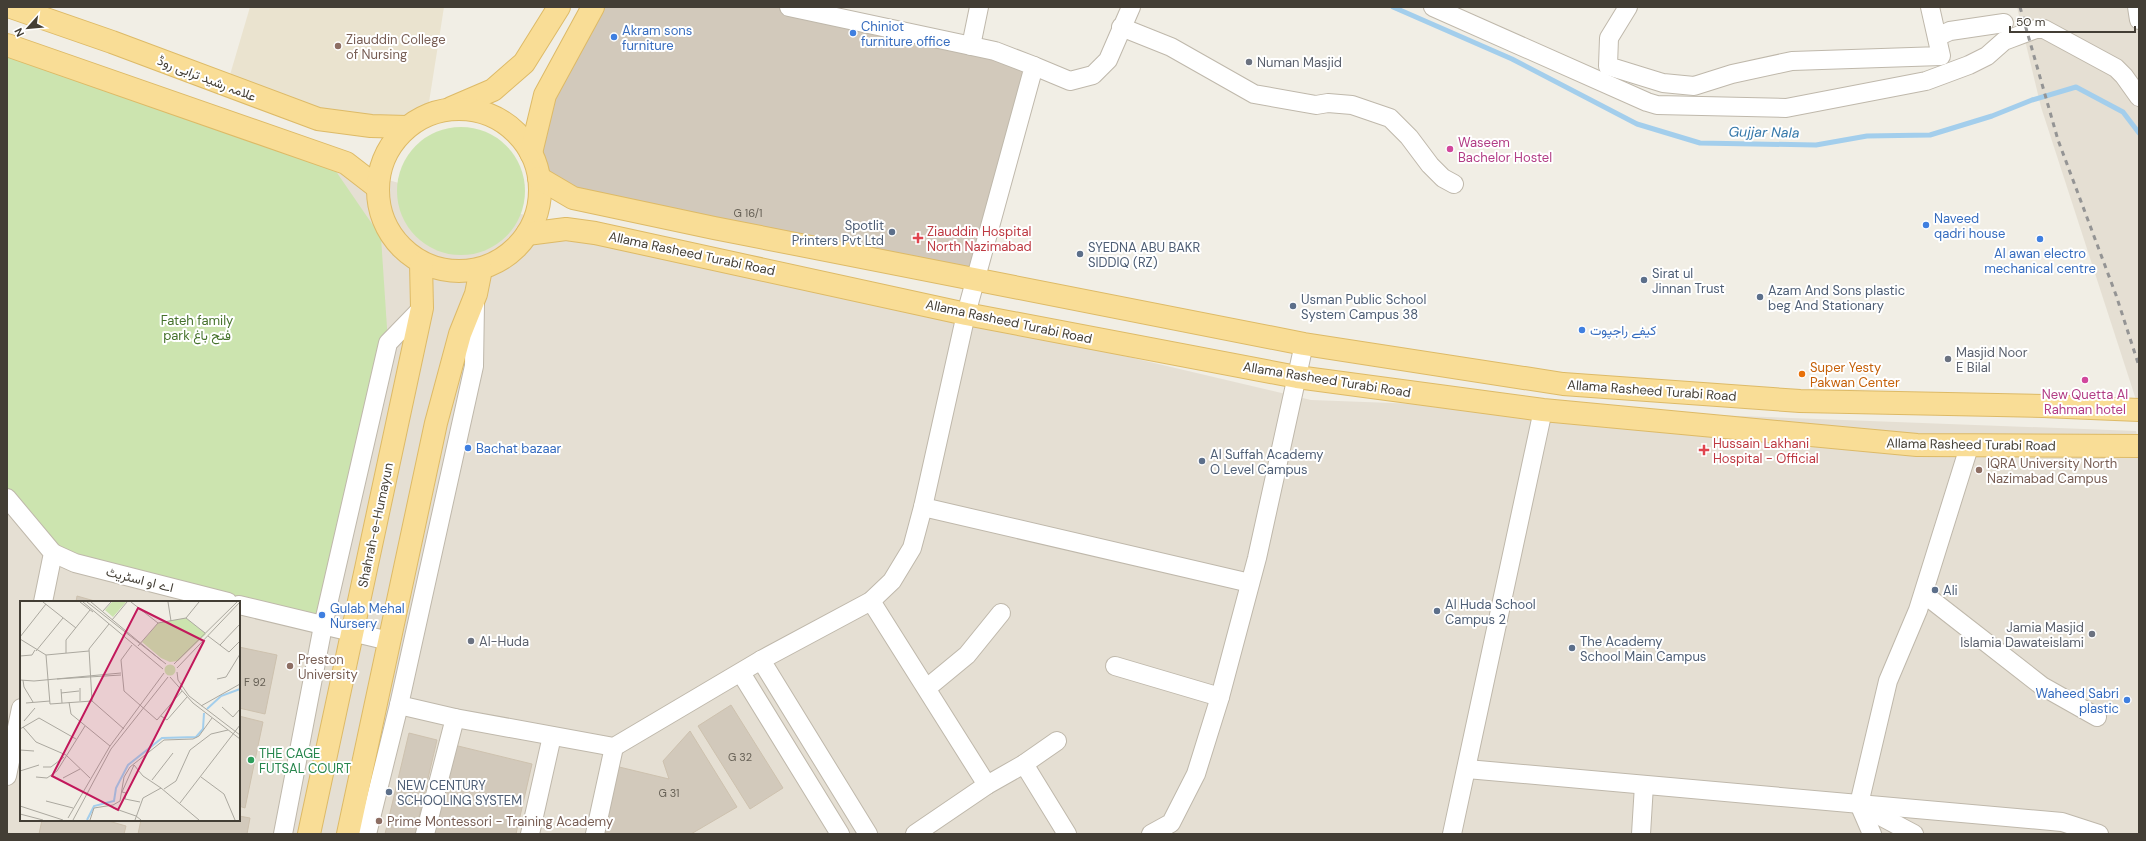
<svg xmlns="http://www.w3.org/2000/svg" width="2146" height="841" viewBox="0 0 2146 841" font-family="'DM Sans',Vazirmatn,sans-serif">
<rect width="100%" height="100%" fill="#f1eee5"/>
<g fill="#e5dfd3" fill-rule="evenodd">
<path d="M2017 7H2139V409L2041 107Z"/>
<path d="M7 74 453 198 1311 400 2136 431 2139 442V834H7ZM21 602H239V820H21Z"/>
</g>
<path fill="#eae3cf" d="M250 7H444L427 115 407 127 371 126 227 85Z"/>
<g fill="#cce4af">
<path d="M7 46 331 164 381 237 388 343 323 626 53 553 7 495Z"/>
<circle cx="461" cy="191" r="64"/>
</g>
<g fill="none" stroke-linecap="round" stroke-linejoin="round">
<path stroke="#a3ceec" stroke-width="5" d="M1393 7 1512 59 1637 124 1700 143 1816 145 1867 136 1930 135 1992 116 2032 100 2076 87 2123 112 2139 133"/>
</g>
<g fill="#d2c9bb" stroke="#cdc1ae">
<path d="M595 7H784L1033 66 971 274 576 197 541 177 533 153 546 95Z"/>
<path d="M77 596 98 602H76Z"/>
<path d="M239 647 277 655 265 714 239 708Z"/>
<path d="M731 705 783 788 750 809 698 726Z"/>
<path d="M239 716 263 722 245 808 239 806Z"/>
<path d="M690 731 737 807 691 834H603L615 766 669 779 663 761Z"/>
<path d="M409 733 437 740 415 834H385Z"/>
<path d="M454 745 532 764 516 834H433Z"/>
<path d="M239 816 250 818 247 834H138L141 820H239Z"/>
<path d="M42 820H105L126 826 124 834H39Z"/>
</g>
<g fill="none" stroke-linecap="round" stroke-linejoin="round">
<g stroke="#bfb8ab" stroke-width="20">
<g id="minor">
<path d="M1433 7 1647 102 1657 105 1786 108 1926 81 1969 65 1987 56 2004 41 2036 29H2044L2116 68 2124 76 2139 97"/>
<path d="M1628 7 1609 38 1608 66 1663 83 1694 86 1732 74 1792 61 1941 56 1930 7"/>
<path d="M2137 7 2139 20"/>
<path d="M1121 27 1171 47 1254 94 1316 105 1328 103 1352 105 1390 118 1409 137 1430 165 1443 178 1454 184"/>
<path d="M1937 37 1950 31 2004 23"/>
<path d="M971 46 979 7"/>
<path d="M1034 66 1070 81 1093 75 1108 60 1131 7"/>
<path d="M7 498 53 553 43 602"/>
<path d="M923 507 1250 583"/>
<path d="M53 553 75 563 228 602"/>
<path d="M1924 594 2042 686 2097 717"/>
<path d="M871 601 987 785"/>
<path d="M239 605 389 641"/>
<path d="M761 660 868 834"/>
<path d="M1115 666 1220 697"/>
<path d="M741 673 840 834"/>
<path d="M927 688 967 655 1001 613"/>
<path d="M399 705 455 718 614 747 761 660 871 601 892 581 912 548 923 507 966 314 1034 66 995 51 789 7"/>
<path d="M1024 764 1067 834"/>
<path d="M1467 769 2062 822 2099 834"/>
<path d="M7 776 21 708"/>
<path d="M1865 808 1914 834"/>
<path d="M283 834 323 626 388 343 422 308"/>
<path d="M367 834 399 705 474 366 475 303"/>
<path d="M425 834 455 718"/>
<path d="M530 834 552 736"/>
<path d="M595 834 614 747"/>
<path d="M915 834 987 785 1024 764 1057 741"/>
<path d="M1151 834 1171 823 1196 774 1220 697 1257 558 1304 344"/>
<path d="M1452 834 1543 410"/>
<path d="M1641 834 1644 785"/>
<path d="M1872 834 1859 804 1888 681 1918 610 1969 447"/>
</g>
</g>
<g stroke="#ddba67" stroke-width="24">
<g id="major">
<path d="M11 7 112 42 318 119 371 126 407 127"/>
<path d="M7 45 346 163 377 187"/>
<path d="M451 108 493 90 524 63 559 7"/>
<circle cx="459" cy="190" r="81"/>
<path d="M531 153 545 95 593 7"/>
<path d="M539 178 573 198 714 228 1304 344 1563 384 1800 401 2043 406 2139 410"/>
<path d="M527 234 566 229 595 233 966 314 1297 377 1543 410 1917 445 2139 446"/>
<path d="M309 834 422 308 421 263"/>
<path d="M348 834 436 423 460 334 476 294 481 269"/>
</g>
</g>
<use href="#minor" stroke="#fff" stroke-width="18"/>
<use href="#major" stroke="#f9dd96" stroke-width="22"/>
<path stroke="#949494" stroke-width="3" stroke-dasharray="5 5" stroke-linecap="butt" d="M2020 7 2058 140 2116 295 2139 366"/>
</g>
<g fill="#3f7fe0" stroke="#fff" stroke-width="1.5">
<circle cx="853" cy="33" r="4"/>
<circle cx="614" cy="37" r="4"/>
<circle cx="1926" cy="225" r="4"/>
<circle cx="2040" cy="239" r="4"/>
<circle cx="1582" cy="330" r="4"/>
<circle cx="468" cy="448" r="4"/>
<circle cx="322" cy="615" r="4"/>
<circle cx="2127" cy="700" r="4"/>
</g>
<g fill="#8d6e63" stroke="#fff" stroke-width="1.5">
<circle cx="338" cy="46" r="4"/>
<circle cx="1979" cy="470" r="4"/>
<circle cx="290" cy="666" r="4"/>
<circle cx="379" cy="821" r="4"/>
</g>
<g fill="#6b7280" stroke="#fff" stroke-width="1.5">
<circle cx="1249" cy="62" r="4"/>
<circle cx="1948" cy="359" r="4"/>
<circle cx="2092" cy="634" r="4"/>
<circle cx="471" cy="641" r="4"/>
</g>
<g fill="#d1479c" stroke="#fff" stroke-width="1.5">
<circle cx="1450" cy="149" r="4"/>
<circle cx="2085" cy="380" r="4"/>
</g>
<g fill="#5c6f8a" stroke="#fff" stroke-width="1.5">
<circle cx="892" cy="232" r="4"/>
<circle cx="1080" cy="254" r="4"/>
<circle cx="1644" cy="280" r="4"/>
<circle cx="1760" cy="297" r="4"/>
<circle cx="1293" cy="306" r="4"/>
<circle cx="1202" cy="461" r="4"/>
<circle cx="1935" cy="590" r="4"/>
<circle cx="1437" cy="611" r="4"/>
<circle cx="1572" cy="648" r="4"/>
<circle cx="389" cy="792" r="4"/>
</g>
<g fill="#e0444e" stroke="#fff" stroke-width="1.5">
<path d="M916 232h4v4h4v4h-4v4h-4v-4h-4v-4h4z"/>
<path d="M1702 444h4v4h4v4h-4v4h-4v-4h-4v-4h4z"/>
</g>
<circle fill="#e8710a" stroke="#fff" stroke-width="1.5" cx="1802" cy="374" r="4"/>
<circle fill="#2e9e5b" stroke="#fff" stroke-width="1.5" cx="251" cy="760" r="4"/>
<g text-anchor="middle" stroke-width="4" stroke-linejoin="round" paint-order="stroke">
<g font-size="11" fill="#676156">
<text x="748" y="217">G 16/1</text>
<text x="255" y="686">F 92</text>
<text x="740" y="761">G 32</text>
<text x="669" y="797">G 31</text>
</g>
<g font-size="13" fill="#366cbe" stroke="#fff" text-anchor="start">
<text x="861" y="31">Chiniot<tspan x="861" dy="15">furniture office</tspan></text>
<text x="622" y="35">Akram sons<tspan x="622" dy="15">furniture</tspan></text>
<text x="1934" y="223">Naveed<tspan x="1934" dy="15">qadri house</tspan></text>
<text x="2040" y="258" text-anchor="middle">Al awan electro<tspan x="2040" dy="15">mechanical centre</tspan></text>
<text x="1590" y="335">کیفے راجپوت</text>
<text x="476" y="453">Bachat bazaar</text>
<text x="330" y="613">Gulab Mehal<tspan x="330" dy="15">Nursery</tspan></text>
<text x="2119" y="698" text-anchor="end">Waheed Sabri<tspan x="2119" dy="15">plastic</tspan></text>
</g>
<g font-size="13" fill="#785e54" stroke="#fff" text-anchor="start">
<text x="346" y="44">Ziauddin College<tspan x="346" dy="15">of Nursing</tspan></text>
<text x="1987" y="468">IQRA University North<tspan x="1987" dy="15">Nazimabad Campus</tspan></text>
<text x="298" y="664">Preston<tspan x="298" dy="15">University</tspan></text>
<text x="387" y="826">Prime Montessori - Training Academy</text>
</g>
<g font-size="13" fill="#5b616d" stroke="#fff" text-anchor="start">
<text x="1257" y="67">Numan Masjid</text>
<text x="1956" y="357">Masjid Noor<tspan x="1956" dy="15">E Bilal</tspan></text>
<text x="2084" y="632" text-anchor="end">Jamia Masjid<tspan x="2084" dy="15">Islamia Dawateislami</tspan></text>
<text x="479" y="646">Al-Huda</text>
</g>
<g font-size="13" fill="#433e35" stroke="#fff">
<text transform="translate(207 78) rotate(21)" y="5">علامہ رشید ترابی روڈ</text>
<text transform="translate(692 253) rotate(12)" y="5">Allama Rasheed Turabi Road</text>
<text transform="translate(1009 321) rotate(12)" y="5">Allama Rasheed Turabi Road</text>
<text transform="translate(1327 379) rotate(9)" y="5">Allama Rasheed Turabi Road</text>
<text transform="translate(1652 390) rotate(4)" y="5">Allama Rasheed Turabi Road</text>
<text transform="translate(1971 444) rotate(1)" y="5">Allama Rasheed Turabi Road</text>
<text transform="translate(375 525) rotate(-78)" y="5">Shahrah-e-Humayun</text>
<text transform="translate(140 579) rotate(14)" y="5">اے او اسٹریٹ</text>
</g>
<g font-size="13" fill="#b23c85" stroke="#fff" text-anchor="start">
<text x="1458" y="147">Waseem<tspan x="1458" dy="15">Bachelor Hostel</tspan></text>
<text x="2085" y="399" text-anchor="middle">New Quetta Al<tspan x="2085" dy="15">Rahman hotel</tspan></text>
</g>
<g font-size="13" fill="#4e5e75" stroke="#fff" text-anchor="start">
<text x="884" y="230" text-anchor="end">Spotlit<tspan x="884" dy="15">Printers Pvt Ltd</tspan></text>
<text x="1088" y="252">SYEDNA ABU BAKR<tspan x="1088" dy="15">SIDDIQ (RZ)</tspan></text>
<text x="1652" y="278">Sirat ul<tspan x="1652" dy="15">Jinnan Trust</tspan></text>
<text x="1768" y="295">Azam And Sons plastic<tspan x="1768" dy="15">beg And Stationary</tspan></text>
<text x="1301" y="304">Usman Public School<tspan x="1301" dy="15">System Campus 38</tspan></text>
<text x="1210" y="459">Al Suffah Academy<tspan x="1210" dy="15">O Level Campus</tspan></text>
<text x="1943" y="595">Ali</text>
<text x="1445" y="609">Al Huda School<tspan x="1445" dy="15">Campus 2</tspan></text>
<text x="1580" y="646">The Academy<tspan x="1580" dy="15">School Main Campus</tspan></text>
<text x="397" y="790">NEW CENTURY<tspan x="397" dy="15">SCHOOLING SYSTEM</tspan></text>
</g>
<g font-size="13" fill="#be3a42" stroke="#fff" text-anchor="start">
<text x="927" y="236">Ziauddin Hospital<tspan x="927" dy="15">North Nazimabad</tspan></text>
<text x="1713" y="448">Hussain Lakhani<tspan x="1713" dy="15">Hospital - Official</tspan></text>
</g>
<g font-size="13" fill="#46722c" stroke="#fff">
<text x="197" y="325">Fateh family<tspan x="197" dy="15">park فتح باغ</tspan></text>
</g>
<g font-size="13" fill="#c56008" stroke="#fff" text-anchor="start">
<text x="1810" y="372">Super Yesty<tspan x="1810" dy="15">Pakwan Center</tspan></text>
</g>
<g font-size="13" fill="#27864d" stroke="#fff" text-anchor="start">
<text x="259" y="758">THE CAGE<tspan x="259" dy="15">FUTSAL COURT</tspan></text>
</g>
<g font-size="14" font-style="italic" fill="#3477a9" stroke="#fff">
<text transform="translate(1764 132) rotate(1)" y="5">Gujjar Nala</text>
</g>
</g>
<g transform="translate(20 601)">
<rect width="220" height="220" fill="#f1eee5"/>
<path d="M92 1H106L93 16 85 9ZM166 17 186 33 158 60 150 61 141 57 122 41 138 22ZM144.5 69a5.5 5.5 0 1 1 11 0a5.5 5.5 0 1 1-11 0Z" fill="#cce4af"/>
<path fill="none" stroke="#a3ceec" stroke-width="2" d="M187 108 201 95 220 88M67 219 74 205 94 200 96 187 108 164 142 137 176 136 183 128 184 112"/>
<path fill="none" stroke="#aba89f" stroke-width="1" d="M23 1 56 27M60 1 73 11M63 1 143 68M67 1 146 63M71 1 142 60M111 1 138 22 166 17 179 1M148 1 151 20M83 10 91 1M166 17 185 32M92 19 107 1M89 23 69 48 72 100 104 128M188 35 209 51 220 40M0 36 26 3M0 38 26 54 69 50M112 44 101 59 104 90 137 119 162 90M200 44 220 23M118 45 138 22M16 50 43 17M46 52V39L70 9M26 54 30 103 72 100M0 55 12 54 15 49M154 63 217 1M157 67 220 1M157 71 158 79 169 95 220 134M150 76 173 102 220 138M37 78 101 74M197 78 206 76 220 53M0 79 14 80 101 72M3 79 4 86 13 101M60 87V100M41 88 42 102M41 92 59 90M49 101 51 113 90 145M6 102 30 100M181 105 220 83M202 106 213 116 220 108M141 115 147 119 167 96M4 120 15 107M3 126 16 141 46 154 70 177M0 128 19 117 56 138M0 149 14 150M23 166H31L44 156M0 170 19 164M16 176 27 177 37 170 65 125M181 176 204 193 215 219M43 177 60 168M132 179 153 152M144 188 156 180 170 149 191 133 208 129M26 200 53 207M120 201 105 198 106 192 102 191 114 164 123 175 141 187M160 202 220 124M0 205 43 219M93 207 116 215 121 219M0 213 23 219M48 217 90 145 144 72M53 219 91 148 148 76M70 219 74 207 93 204 100 200 104 176 110 166 144 139 173 138 179 135 192 117M115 219 123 197 141 187 179 219"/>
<path fill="#c2185b" fill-opacity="0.15" stroke="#c2185b" stroke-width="2" d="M118 7 184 40 98 209 32 175Z"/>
<rect width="220" height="220" fill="none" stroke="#433e35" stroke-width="2"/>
</g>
<rect width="2146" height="841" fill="none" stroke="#433e35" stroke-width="16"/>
<g transform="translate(28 28) rotate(243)" stroke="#ffffff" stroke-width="3" paint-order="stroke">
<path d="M0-3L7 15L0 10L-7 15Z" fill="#433e35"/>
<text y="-6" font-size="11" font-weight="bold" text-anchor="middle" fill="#433e35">N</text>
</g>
<path d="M2010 26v6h125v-6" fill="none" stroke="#433e35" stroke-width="2"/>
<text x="2016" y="26" font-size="12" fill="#433e35" stroke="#ffffff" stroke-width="3" paint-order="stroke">50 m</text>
</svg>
